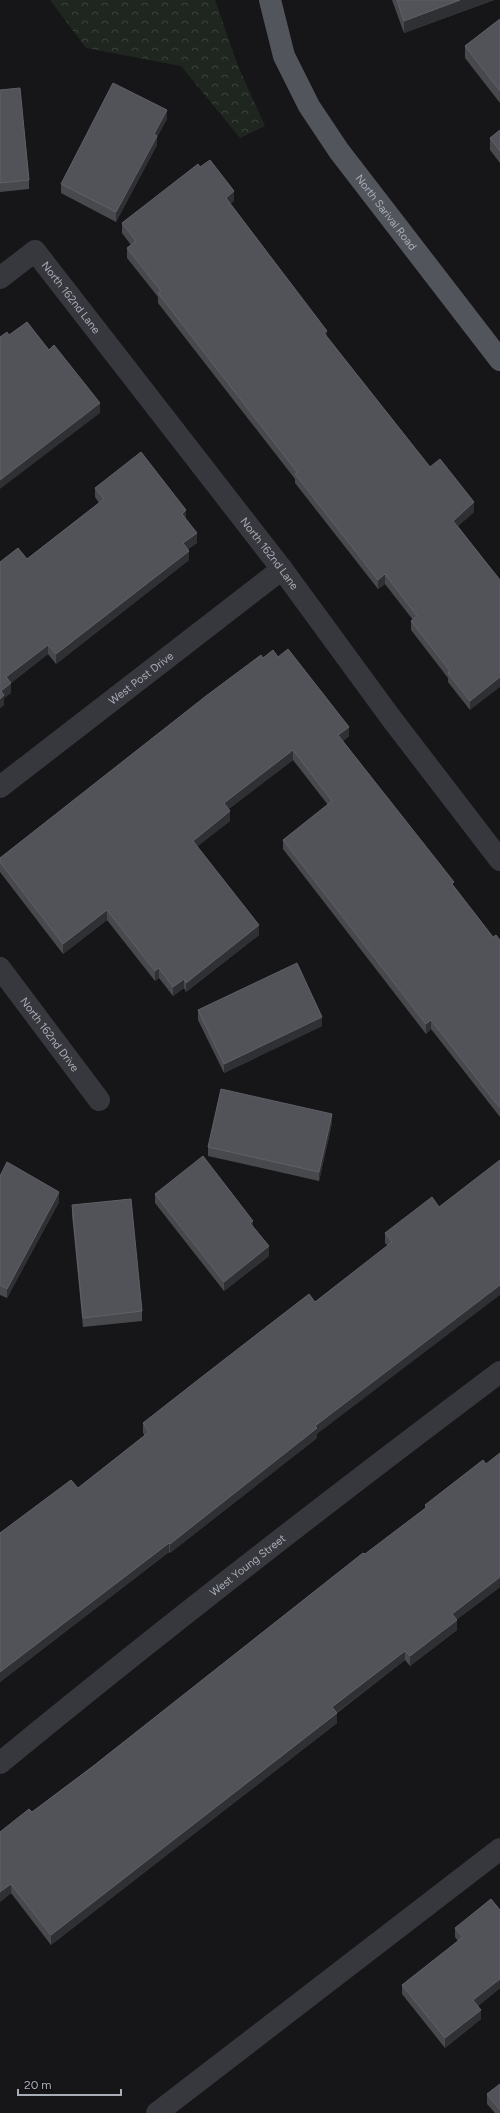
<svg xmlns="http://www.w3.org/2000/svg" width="500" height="2113" viewBox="0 0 500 2113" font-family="Figtree,sans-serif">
<defs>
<pattern id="forest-crowns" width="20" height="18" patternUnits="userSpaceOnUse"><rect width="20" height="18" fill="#1e261f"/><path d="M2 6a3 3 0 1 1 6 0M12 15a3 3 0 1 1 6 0" fill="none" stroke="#3c433d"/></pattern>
</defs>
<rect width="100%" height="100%" fill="#161618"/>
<path fill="url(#forest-crowns)" d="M50 0H215L238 66 265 126 240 138 181 66 86 48Z"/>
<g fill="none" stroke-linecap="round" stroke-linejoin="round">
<g stroke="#37383d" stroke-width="22">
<path id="s1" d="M0 278 35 251 282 569 391 718 500 860"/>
<path id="s2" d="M0 787 282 569"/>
<path id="s3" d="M0 968 99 1100"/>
<path id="s4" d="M0 1763C163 1629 331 1499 500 1372"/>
<path d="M157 2113 500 1849"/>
</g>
<path stroke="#53555c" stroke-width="22" id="s5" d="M270 0 284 56 309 106 339 151 500 360"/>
</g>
<g fill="#47494d">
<path d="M392 0H494L404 33Z"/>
<path d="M500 19V103L465 58V46Z"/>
<path d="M0 90 29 180V189L0 192Z"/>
<path d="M167 119 157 137V145L116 222 61 193V184Z"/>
<path d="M500 130V163L490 150V138Z"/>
<path d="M200 167 234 201 230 204 327 337 430 467 474 512 458 526 500 580 470 710 448 682V678L411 630V621L413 620 385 584 378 589 295 483V479L158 303V297L127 258V248L131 245 122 233V223Z"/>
<path d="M95 488 186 519 197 543 188 549 189 560 56 664 48 654 11 683V693L4 698V705L0 708V562L27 559 99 503 95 497Z"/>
<path d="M278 657 349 736 343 741 454 887 493 937 500 940V1117L431 1029 426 1034 283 849V840L328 805 293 760 228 809 230 821 197 846 259 935 186 992 184 988 173 996 159 978 155 981 107 920 63 954 0 872V858L263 658Z"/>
<path d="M198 1010 322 1026 224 1073 198 1020Z"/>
<path d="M332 1123 319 1181 208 1156V1147Z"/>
<path d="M0 1176 59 1202 7 1298 0 1295Z"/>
<path d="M155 1194 253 1226 269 1256 224 1291 155 1203Z"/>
<path d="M72 1205 142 1311V1321L83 1327 72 1215Z"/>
<path d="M439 1207 317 1434V1438L170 1553 169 1552 0 1682V1533L78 1488 145 1436 143 1433V1423L315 1302 388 1246 385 1243V1233Z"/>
<path d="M425 1505 500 1587 456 1620 457 1630 410 1666 405 1660 337 1713V1723L51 1945 11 1893 0 1902 32 1812 92 1767 365 1554 425 1509Z"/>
<path d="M500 1910V1988L478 2006 481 2019 445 2048 402 1994V1985L458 1941 455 1937V1928Z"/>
<path d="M500 2084V2113H495L487 2104V2094Z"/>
</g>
<g fill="#2f3033">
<path d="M460 0H494L404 33V21Z"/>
<path d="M167 110V119L157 137V145L116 222V212L154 134Z"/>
<path d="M234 191V201L226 208V198Z"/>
<path d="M327 331V341L324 333Z"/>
<path d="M100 403V413L0 489V480Z"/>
<path d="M474 502V512L453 530V521Z"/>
<path d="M186 510V520L182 514Z"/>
<path d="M197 533V543L183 552V543Z"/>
<path d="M189 551V560L56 664V654Z"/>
<path d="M385 574V584L378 589V580Z"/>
<path d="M48 645V654L11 683V693L4 698V705L0 708V698L1 691 6 677Z"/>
<path d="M500 677V687L470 710V701Z"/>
<path d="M349 727V736L338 745V735Z"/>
<path d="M293 750V760L224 813V803Z"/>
<path d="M230 811V821L193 850V841Z"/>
<path d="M107 910V920L63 954V944Z"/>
<path d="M259 925V935L186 992V983Z"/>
<path d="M159 968V978L155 981V971Z"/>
<path d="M184 979V988L173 996V987Z"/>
<path d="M322 1017V1026L224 1073V1064Z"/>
<path d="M431 1020V1029L426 1034V1024Z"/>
<path d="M332 1114V1123L319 1181V1172Z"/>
<path d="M59 1192V1202L7 1298V1289Z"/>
<path d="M253 1221V1230L250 1223Z"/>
<path d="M269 1246V1256L224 1291V1282Z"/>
<path d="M500 1285V1295L317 1434V1438L170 1553V1544L315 1426Z"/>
<path d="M169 1543V1552L0 1682V1672Z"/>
<path d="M500 1577V1587L452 1623V1614Z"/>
<path d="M457 1620V1630L410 1666V1656Z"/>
<path d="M405 1651V1660L332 1716V1707Z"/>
<path d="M337 1713V1723L51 1945V1935Z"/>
<path d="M11 1884V1893L0 1902V1892Z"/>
<path d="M500 1979V1988L473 2010V2000Z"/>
<path d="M481 2010V2019L445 2048V2038Z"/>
</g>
<g fill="#525359" stroke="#5f6168">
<path d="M397 0H460L404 21Z"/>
<path d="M500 19V91L465 46Z"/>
<path d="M113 83 167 110 154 134 157 136 116 212 61 184Z"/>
<path d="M20 88 29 180 0 183V90Z"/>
<path d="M500 130V151L490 138Z"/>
<path d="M210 160 234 191 226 198 327 331 324 333 430 467 440 459 474 502 453 521 500 580V677L470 701 448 673 450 671 411 621 417 616 385 574 378 580 295 474 297 472 158 293 161 291 127 248 136 241 122 223 198 164 200 167Z"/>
<path d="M27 322 49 350 54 345 100 403 0 480V337L7 332 9 335Z"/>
<path d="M141 452 186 510 182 514 197 533 183 543 189 551 56 654 48 645 6 677 11 683 1 691 4 695 0 699V562L18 548 27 559 104 499 95 488Z"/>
<path d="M288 649 349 727 338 735 454 882 452 884 493 937 496 935 500 940V1108L431 1020 426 1024 283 840 332 801 293 750 224 803 230 811 193 841 259 925 186 983 184 979 173 987 159 968 155 971 107 910 63 944 0 862V858L206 696 261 655 263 658 273 650 278 657Z"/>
<path d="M297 963 322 1017 224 1064 198 1010Z"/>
<path d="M221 1089 332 1114 319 1172 208 1147Z"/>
<path d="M203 1156 253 1221 250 1223 269 1246 224 1282 155 1194Z"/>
<path d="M500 1160V1285L315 1426 317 1428 170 1544 169 1543 0 1672V1533L71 1480 78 1488 149 1432 143 1423 203 1376 309 1294 315 1302 392 1242 385 1233 432 1197 439 1207Z"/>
<path d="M7 1162 59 1192 7 1289 0 1285V1176Z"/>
<path d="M131 1199 142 1311 83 1318 72 1205Z"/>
<path d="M500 1453V1577L452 1614 457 1620 410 1656 405 1651 332 1707 337 1713 51 1935 11 1884 0 1892V1832L29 1809 32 1812 92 1767 363 1553 365 1554 427 1507 425 1505 483 1460 486 1464Z"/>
<path d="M491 1899 500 1910V1979L473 2000 481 2010 445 2038 402 1985 463 1937 455 1928Z"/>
<path d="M500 2084V2110L487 2094Z"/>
</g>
<g text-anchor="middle" stroke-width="3" stroke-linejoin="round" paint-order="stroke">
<g font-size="11" fill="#a8adb8" stroke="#111113">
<text dy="4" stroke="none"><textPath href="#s5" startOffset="245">North Sarival Road</textPath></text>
<text dy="4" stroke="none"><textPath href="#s1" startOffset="103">North 162nd Lane</textPath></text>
<text dy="4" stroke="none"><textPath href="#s1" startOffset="427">North 162nd Lane</textPath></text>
<text dy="4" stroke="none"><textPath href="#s2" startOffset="178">West Post Drive</textPath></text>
<text dy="4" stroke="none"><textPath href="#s3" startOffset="83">North 162nd Drive</textPath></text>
<text dy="4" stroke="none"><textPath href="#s4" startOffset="317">West Young Street</textPath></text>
</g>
</g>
<path d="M18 2089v6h103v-6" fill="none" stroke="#a8adb8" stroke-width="2"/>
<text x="24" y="2089" font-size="12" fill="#a8adb8" stroke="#111113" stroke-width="3" paint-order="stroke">20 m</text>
</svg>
